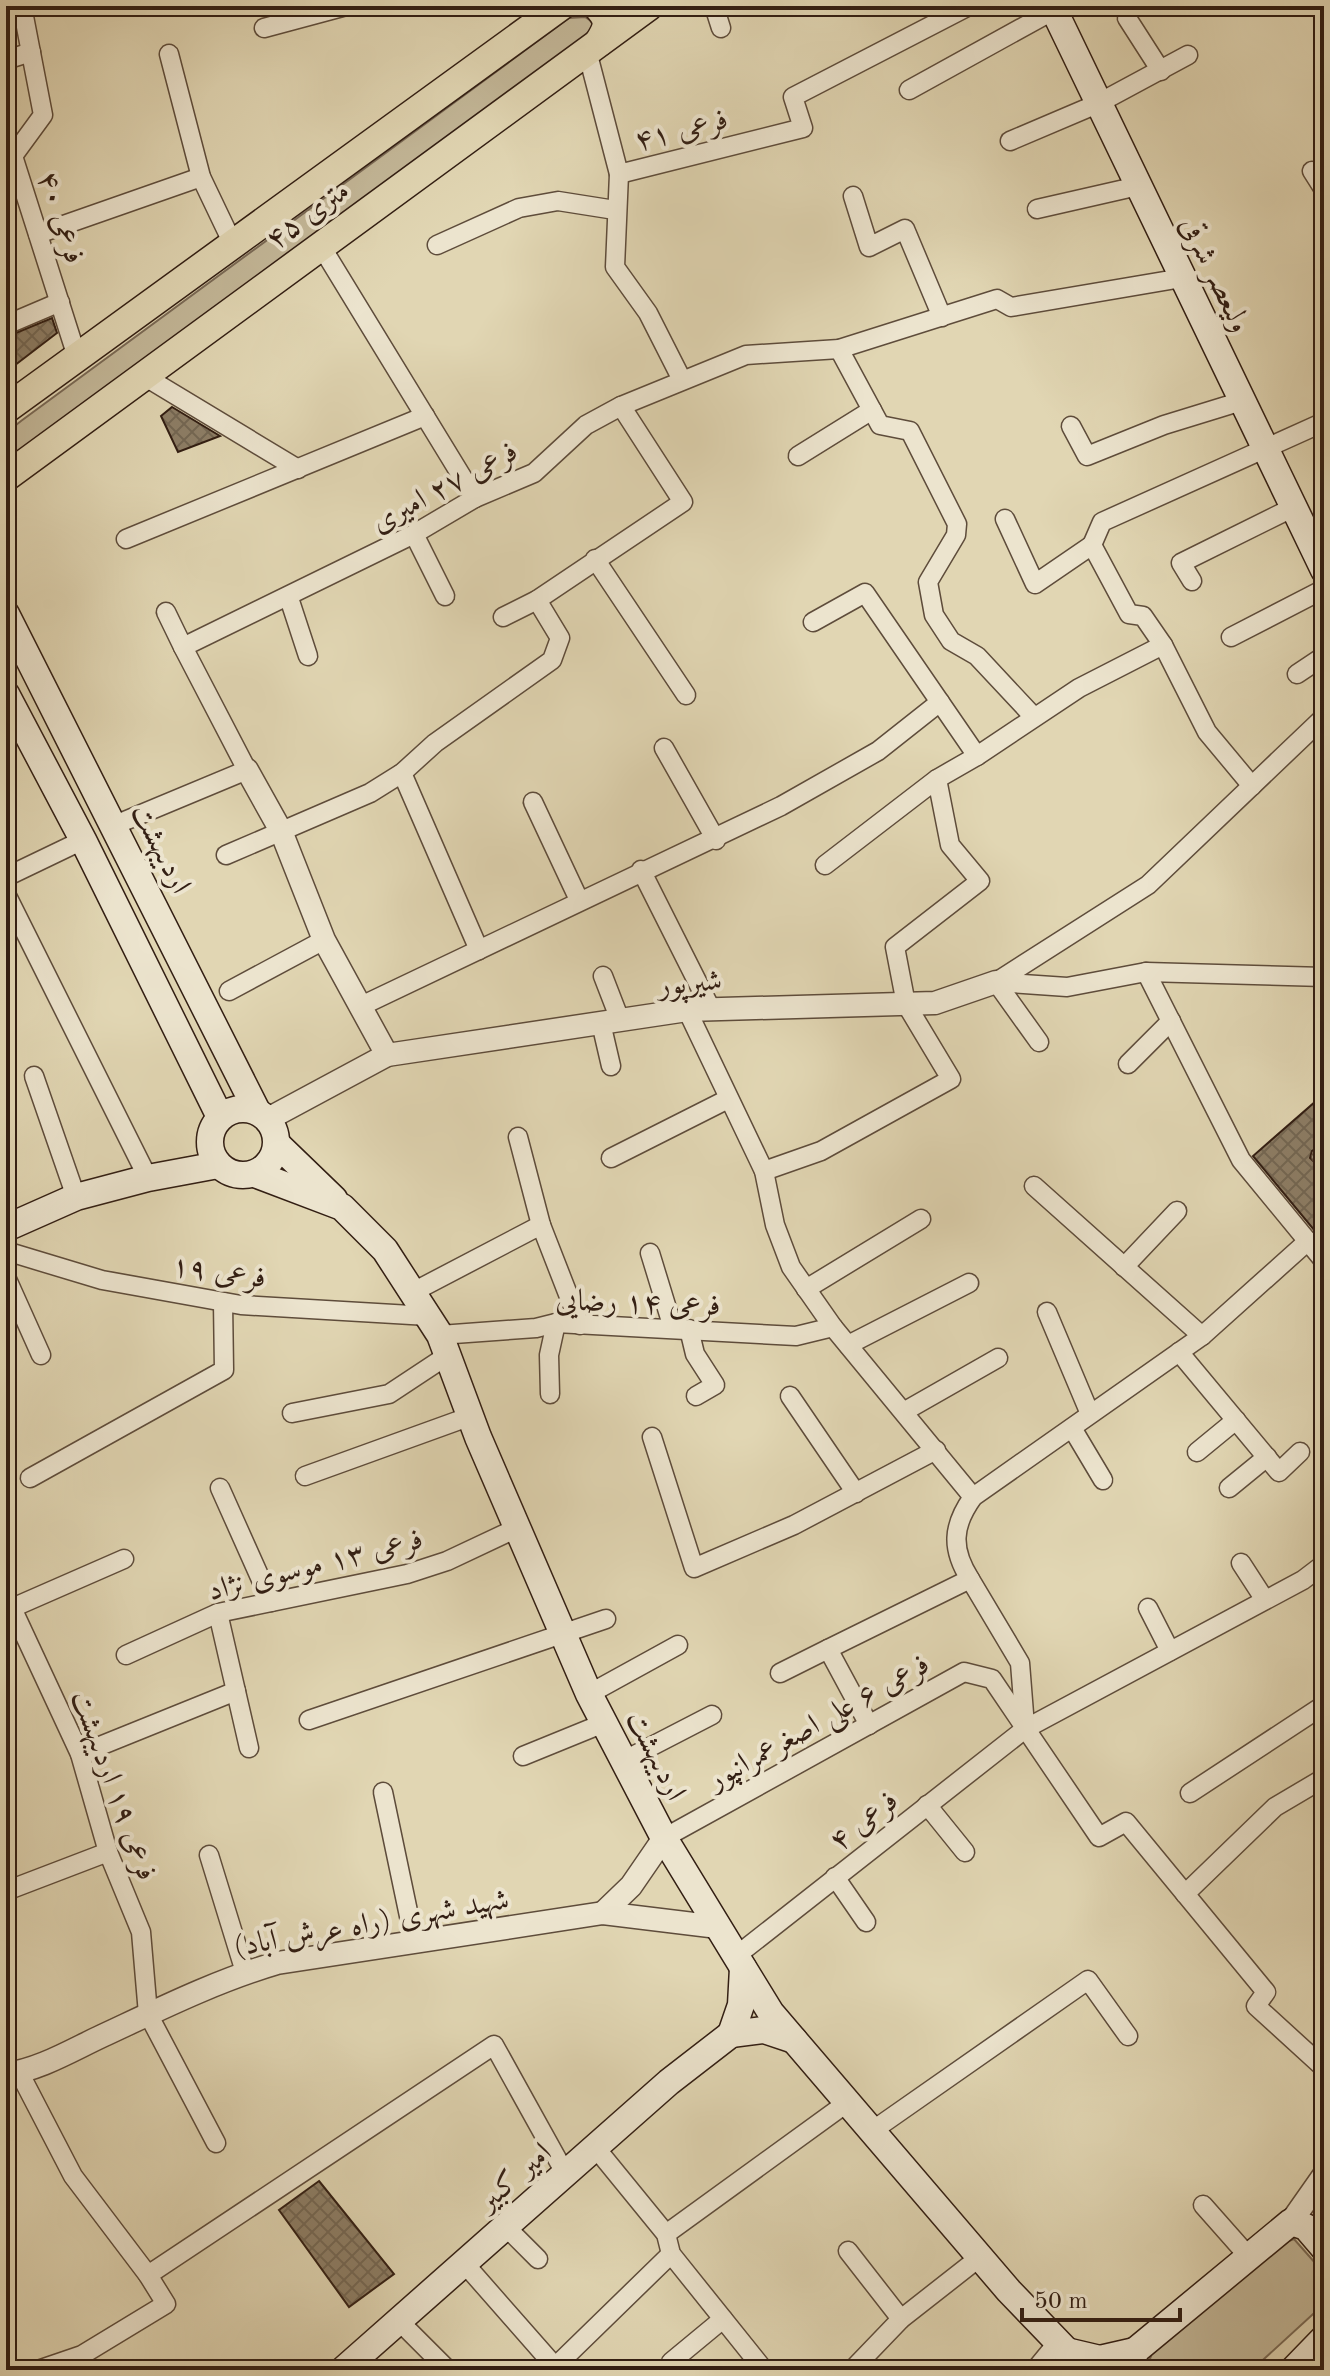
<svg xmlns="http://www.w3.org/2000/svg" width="1330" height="2376" viewBox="0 0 1330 2376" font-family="'Old Standard TT',Amiri,serif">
<defs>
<pattern id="building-cross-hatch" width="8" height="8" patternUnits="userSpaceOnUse" patternTransform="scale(2)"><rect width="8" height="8" fill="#8d7e66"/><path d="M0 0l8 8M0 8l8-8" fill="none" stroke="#746753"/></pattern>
</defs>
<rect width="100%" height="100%" fill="#e1d6b3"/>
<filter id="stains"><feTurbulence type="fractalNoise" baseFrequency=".0025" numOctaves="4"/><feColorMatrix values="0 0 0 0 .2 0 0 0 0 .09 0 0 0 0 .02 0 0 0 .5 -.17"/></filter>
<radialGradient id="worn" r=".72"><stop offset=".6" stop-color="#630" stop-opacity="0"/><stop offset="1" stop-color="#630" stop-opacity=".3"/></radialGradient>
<g fill="#c3b798" stroke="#7a6a56" stroke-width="2">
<path d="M585 17 594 23 590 39 6 461V433L21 421 569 18Z"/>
<path d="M1294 2239 1324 2273V2304L1252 2370H1151L1148 2365 1152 2353 1281 2244Z"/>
</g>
<g fill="url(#building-cross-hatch)" stroke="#321e13" stroke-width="2">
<path d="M52 318 57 333 6 372V337Z"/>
<path d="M172 407 220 436 178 452 161 416Z"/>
<path d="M1324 1094V1144L1312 1151 1310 1158 1324 1171V1242L1253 1156Z"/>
<path d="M319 2181 394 2274 349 2307 279 2210Z"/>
</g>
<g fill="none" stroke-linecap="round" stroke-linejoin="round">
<g stroke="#5e4c3b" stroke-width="12">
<path id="service" d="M1324 1151 1317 1157 1324 1164"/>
</g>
<g stroke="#5e4c3b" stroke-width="21">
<g id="minor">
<path d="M22 6 43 115 13 156 77 357"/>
<path d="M714 6 721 28"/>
<path d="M1127 18 1161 71"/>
<path d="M264 28 346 6"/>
<path d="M587 51 619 174 803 128 793 97 969 6"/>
<path d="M169 54 201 177 233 244"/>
<path d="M6 60 31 52"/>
<path d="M909 90 1054 10"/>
<path d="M1010 141 1097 104 1188 55"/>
<path d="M1312 171 1324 190"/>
<path d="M619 174 615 267 648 313 682 380"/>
<path d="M853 196 869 247 905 229 942 317"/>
<path d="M1037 209 1138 186"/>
<path d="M38 234 201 177"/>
<path d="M437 245 519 208 558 201 615 210"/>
<path d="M321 246 475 498"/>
<path d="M6 325 60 302"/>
<path d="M839 349 880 425 910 431 957 524 956 535 928 582 934 615 951 641 977 656 1033 716"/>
<path d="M144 376 298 469"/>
<path d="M1071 426 1087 456 1164 425 1242 401"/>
<path d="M798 456 872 410"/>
<path d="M1005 519 1035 584 1092 545 1129 614 1143 616 1163 645 1207 732 1252 786"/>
<path d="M414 534 445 596"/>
<path d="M126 539 425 416"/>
<path d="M1092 545 1102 522 1324 422"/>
<path d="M595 559 686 695"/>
<path d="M1192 581 1181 563 1294 507"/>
<path d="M289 598 308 656"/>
<path d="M166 612 183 647"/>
<path d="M503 617 537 600 683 502 621 406"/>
<path d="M813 622 865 593 977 756 1079 688 1163 645"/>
<path d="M1231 637 1324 589"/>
<path d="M1297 674 1324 656"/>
<path d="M664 748 716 840"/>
<path d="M402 773 479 950"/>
<path d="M533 802 579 900"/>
<path d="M115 825 247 770 183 647 414 534 475 498 534 473 586 425 621 406 746 355 839 349 997 299 1011 307 1182 278"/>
<path d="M226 855 370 793 402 773 435 743 552 660 560 638 537 600"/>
<path d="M825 865 937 779 977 756"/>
<path d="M641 870 711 1009"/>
<path d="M6 877 83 840"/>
<path d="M6 894 148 1178"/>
<path d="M1146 972 1241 1160 1324 1261"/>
<path d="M603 976 620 1020"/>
<path d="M996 982 1148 885 1324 717"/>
<path d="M996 982 1067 987 1146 972 1324 977"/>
<path d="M996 982 1039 1042"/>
<path d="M229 991 324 940"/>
<path d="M359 1007 781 806 878 751 940 702"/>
<path d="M687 1010 764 1171 775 1225 791 1267 833 1327 973 1497"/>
<path d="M601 1023 611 1066"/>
<path d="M1128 1064 1171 1021"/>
<path d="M34 1076 76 1197"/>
<path d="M518 1137 541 1225"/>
<path d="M611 1158 728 1099"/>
<path d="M764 1171 821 1151 951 1079 906 1004 895 947 980 881 950 845 937 779"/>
<path d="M1034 1186 1202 1336"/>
<path d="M6 1251 102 1280 241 1305 428 1316"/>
<path d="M650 1253 673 1328"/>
<path d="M1124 1267 1177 1211"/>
<path d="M6 1277 41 1355"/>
<path d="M806 1289 921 1219"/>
<path d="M413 1292 541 1225 580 1325"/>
<path d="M1047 1312 1090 1414"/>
<path d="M689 1329 695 1354 715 1385 696 1396"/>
<path d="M440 1335 536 1328 556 1323 796 1336 833 1327"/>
<path d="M848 1345 969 1283"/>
<path d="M1179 1352 1279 1472 1300 1452"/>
<path d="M550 1394 549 1355 556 1323"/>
<path d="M790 1396 856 1493"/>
<path d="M905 1411 998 1358"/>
<path d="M292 1413 389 1394 448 1355"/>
<path d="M1072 1428 1103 1480"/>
<path d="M652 1437 694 1568 794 1525 936 1450"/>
<path d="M1197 1452 1236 1420"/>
<path d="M305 1476 471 1416"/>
<path d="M30 1478 224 1370 223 1302"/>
<path d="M220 1488 271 1602"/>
<path d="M1229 1488 1267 1457"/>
<path d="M124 1559 12 1608 80 1754 108 1852 141 1932 148 2014 216 2143"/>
<path d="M1241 1563 1265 1600"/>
<path d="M970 1579C951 1549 952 1526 973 1497L1202 1336 1308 1241"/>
<path d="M1148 1608 1170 1651"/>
<path d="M218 1613 249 1748"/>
<path d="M828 1649 970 1579 1020 1663 1025 1726"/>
<path d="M126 1655 218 1613 407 1574 447 1561 517 1528"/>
<path d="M780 1673 828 1649 869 1725"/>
<path d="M589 1694 678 1645"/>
<path d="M309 1720 606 1619"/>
<path d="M80 1754 236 1691"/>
<path d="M523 1756 604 1723"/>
<path d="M623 1761 712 1715"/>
<path d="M383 1792 414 1940"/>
<path d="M1190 1793 1324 1705"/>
<path d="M927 1805 965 1852"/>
<path d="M664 1838 964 1672 992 1679 1099 1837 1126 1822 1266 1992 1256 2006 1324 2068"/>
<path d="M209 1855 245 1972"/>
<path d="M835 1877 866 1922"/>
<path d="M6 1891 108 1852"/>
<path d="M1185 1894 1275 1807 1324 1778"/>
<path d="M736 1956 1025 1729 1303 1580 1324 1564"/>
<path d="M19 2072 73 2176 148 2275 494 2045 565 2173"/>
<path d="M872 2131 1088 1980 1128 2036"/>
<path d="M595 2147 666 2234 671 2254 764 2370"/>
<path d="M1203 2205 1249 2257"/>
<path d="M505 2226 538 2259"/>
<path d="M666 2234 848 2102"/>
<path d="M848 2251 901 2319"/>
<path d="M464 2263 558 2370"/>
<path d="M399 2321 448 2370"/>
<path d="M671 2362 723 2319"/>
<path d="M6 2364 8 2370"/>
<path d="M555 2367 671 2254"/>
<path d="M38 2370 82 2355 166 2304 148 2275"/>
<path d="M852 2370 901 2319 980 2257"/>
<path d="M1035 2370 1058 2342"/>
</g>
</g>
<g stroke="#5e4c3b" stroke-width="25">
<g id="tertiary">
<path d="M247 770 281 831 324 940 387 1055"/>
<path d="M268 1119 387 1055 687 1010 935 1003 996 982"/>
<path d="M603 1913 631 1886 664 1838"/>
<path d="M6 2074C39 2070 72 2050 102 2036 160 2009 216 1981 277 1963L603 1913 718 1927"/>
<path d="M1291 2222 1324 2175"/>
</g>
</g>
<g stroke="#321e13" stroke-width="29">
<g id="secondary">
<path d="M1052 6 1324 570"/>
<path d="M6 614 257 1111"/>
<path d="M6 694 83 840 220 1117"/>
<circle cx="243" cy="1142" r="33"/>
<path d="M277 1144 334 1199"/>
<path d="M255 1174 342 1207 385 1250 440 1335 478 1437 589 1694 664 1838 736 1956 771 2013 1009 2291 1085 2370"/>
<path d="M6 1228 76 1197 148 1178 218 1165"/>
<path d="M743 1968 741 2005 731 2034 764 2030 794 2040"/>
<path d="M1066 2351 1100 2359 1135 2351"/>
<path d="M343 2370 669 2082 731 2034"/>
<path d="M1131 2370 1135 2351 1291 2222 1306 2227 1324 2248"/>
<path d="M1293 2370 1324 2338"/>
</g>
</g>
<g stroke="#321e13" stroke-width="31">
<g id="primary">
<path d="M597 6C610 20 609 26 599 42"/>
<path d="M6 409 561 6"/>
<path d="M6 477 649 6"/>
</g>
</g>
<use href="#service" stroke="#ece4ce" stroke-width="9"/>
<use href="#minor" stroke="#ece4ce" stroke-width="18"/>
<use href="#tertiary" stroke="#ece4ce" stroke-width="22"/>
<use href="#secondary" stroke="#ece4ce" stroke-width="26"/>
<use href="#primary" stroke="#e1d6b3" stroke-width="28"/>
</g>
<g text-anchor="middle" stroke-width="8" stroke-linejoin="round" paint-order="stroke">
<g font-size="30" fill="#321e13" stroke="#ece4ce">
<text transform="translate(681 129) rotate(-14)" y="10">فرعی ۴۱</text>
<text transform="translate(307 214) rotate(-36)" y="10">۴۵ متری</text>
<text transform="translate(62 217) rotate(72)" y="10">فرعی ۴۰</text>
<text transform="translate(1216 274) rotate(64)" y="10">ولیعصر شرقی</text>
<text transform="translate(444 486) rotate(-28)" y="10">فرعی ۲۷ امیری</text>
<text transform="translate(162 848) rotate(63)" y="10">اردیبهشت</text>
<text transform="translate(690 982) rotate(-5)" y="10">شیرپور</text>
<text transform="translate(219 1271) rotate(8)" y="10">فرعی ۱۹</text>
<text transform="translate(638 1302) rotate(2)" y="10">فرعی ۱۴ رضایی</text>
<text transform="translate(315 1564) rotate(-14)" y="10">فرعی ۱‍۳ موسوی نژاد</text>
<text transform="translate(818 1721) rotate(-29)" y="10">فرعی ۶ علی اصغرعمرانپور</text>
<text transform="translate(657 1755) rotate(63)" y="10">اردیبهشت</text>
<text transform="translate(115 1785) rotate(70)" y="10">فرعی ۱۹ اردیبهشت</text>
<text transform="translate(863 1820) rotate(-38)" y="10">فرعی ۴</text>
<text transform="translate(371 1922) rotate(-10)" y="10">شهید شهری (راه عرش آباد)</text>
<text transform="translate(514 2176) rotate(-41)" y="10">امیر کبیر</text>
</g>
</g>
<rect width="1330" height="2376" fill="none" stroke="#e1d6b3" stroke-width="32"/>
<rect x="8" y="8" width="1314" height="2360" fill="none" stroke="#321e13" stroke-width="4"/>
<rect x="16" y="16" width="1298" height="2344" fill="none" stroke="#321e13" stroke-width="2"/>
<path d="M1022 2308v12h158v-12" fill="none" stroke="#321e13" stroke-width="4"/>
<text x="1034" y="2308" font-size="24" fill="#321e13" stroke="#ece4ce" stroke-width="6" paint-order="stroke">50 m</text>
<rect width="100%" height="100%" filter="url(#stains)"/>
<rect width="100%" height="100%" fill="url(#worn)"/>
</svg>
